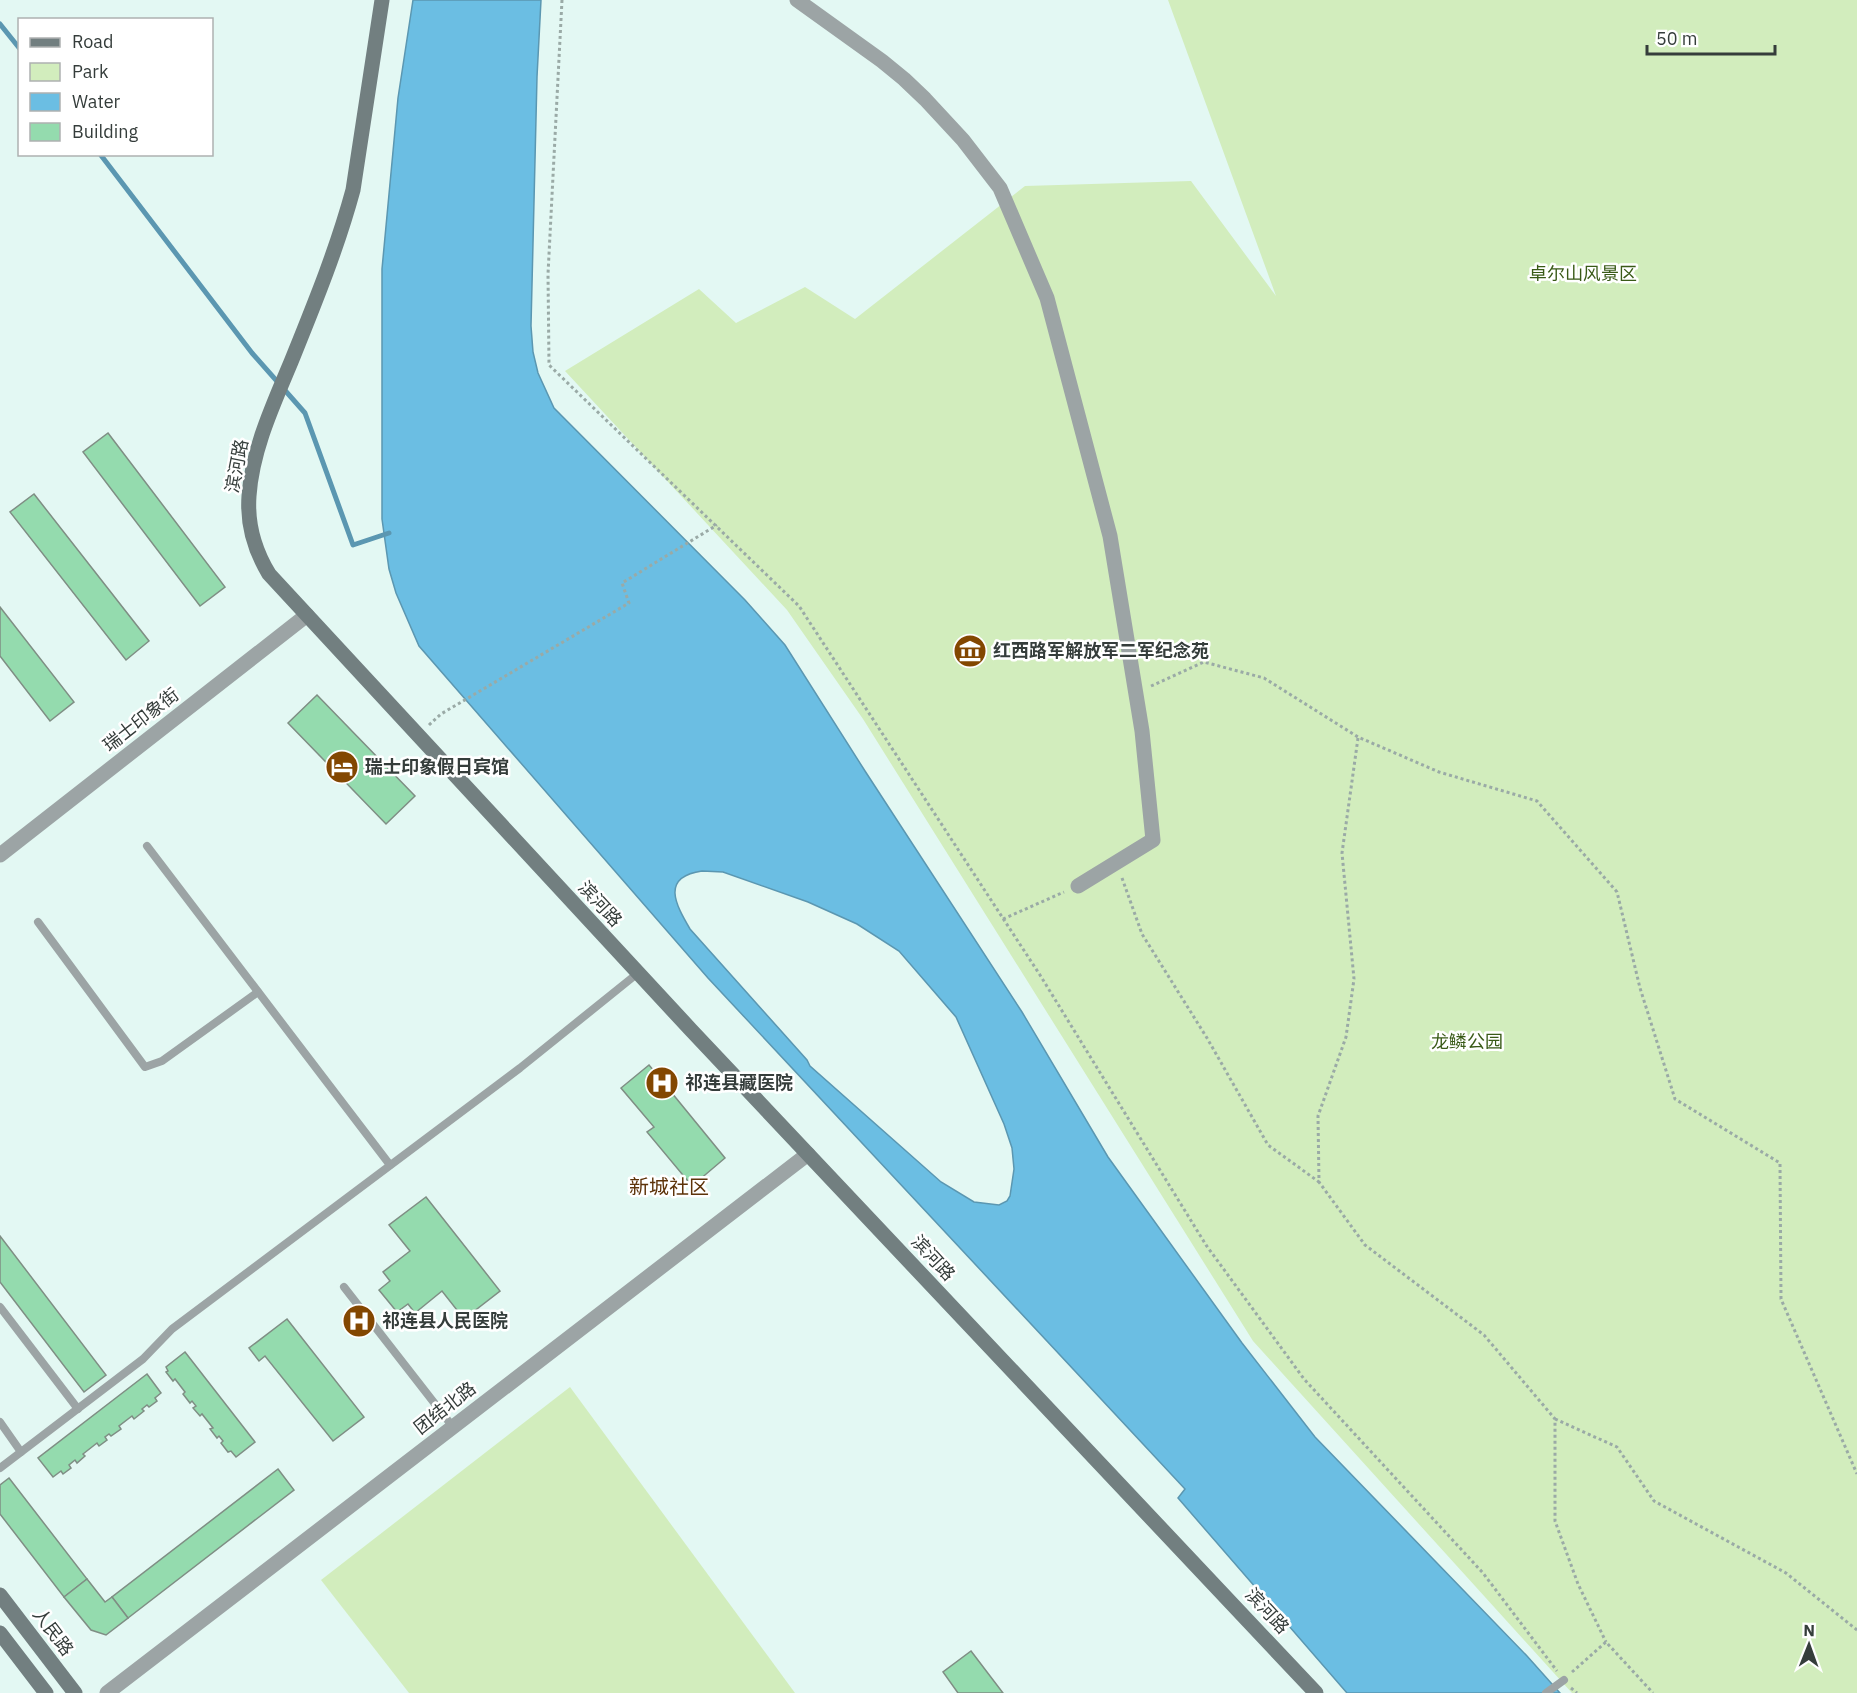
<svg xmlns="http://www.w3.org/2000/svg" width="1857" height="1693" viewBox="0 0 1857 1693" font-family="'IBM Plex Sans','Noto Sans SC',sans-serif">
<rect width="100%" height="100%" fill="#e3f8f3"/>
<g fill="#d2edbd">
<path d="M1168 0H1857V1693H1572L1253 1341 863 719 787 610 565 371 699 289 736 323 805 287 855 319 1025 186 1191 181 1276 296Z"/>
<path d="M570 1387 795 1693H409L321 1580Z"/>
</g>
<path fill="#6bbee3" stroke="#5b97b1" stroke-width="1.5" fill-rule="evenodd" d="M413 0H541L537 77 531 326 533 352 538 373 554 408 745 600 785 645 865 771 1022 1012 1108 1157 1242 1343 1315 1437 1527 1656 1560 1693H1347L1178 1498 1185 1489 708 978 419 646 396 593 389 569 382 519V269L398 98ZM702 871 723 872 808 902 857 924 899 951 956 1017 1004 1124 1012 1148 1014 1169 1010 1196 1007 1201 999 1205 974 1202 941 1182 810 1066 807 1060 690 929C676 905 660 877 702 871Z"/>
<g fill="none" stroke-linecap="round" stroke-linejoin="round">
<g stroke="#5b97b1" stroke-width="5">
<path d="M0 24 20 49"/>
<path d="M100 154 252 353 305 413 353 545 389 533"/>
</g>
</g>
<g fill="#94dbae" stroke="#7f8e84" stroke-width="1.5">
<path d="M108 433 225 587 200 606 83 452Z"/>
<path d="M34 494 149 641 126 660 10 512Z"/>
<path d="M0 607 74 702 50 721 0 656Z"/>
<path d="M317 695 415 796 386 824 288 723Z"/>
<path d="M649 1065 725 1158 692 1186 647 1132 654 1127 621 1088Z"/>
<path d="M426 1197 500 1291 464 1319 442 1291 415 1313 408 1304 397 1312 379 1290 390 1281 383 1272 410 1251 389 1225Z"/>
<path d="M0 1236 106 1375 84 1392 0 1282Z"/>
<path d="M287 1319 364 1417 333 1441 265 1356 259 1361 249 1348Z"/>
<path d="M185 1352 255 1442 236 1457 231 1451 228 1452 221 1443 223 1441 219 1436 217 1438 210 1429 213 1428 202 1414 200 1416 193 1408 196 1406 192 1401 190 1403 183 1394 185 1392 175 1379 173 1381 166 1372 168 1371 166 1367Z"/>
<path d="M147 1374 161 1393 155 1398 157 1401 149 1407 147 1405 142 1409 144 1411 134 1419 132 1416 119 1426 121 1429 111 1436 109 1434 105 1437 107 1440 99 1446 97 1443 83 1454 85 1456 77 1463 75 1460 69 1465 71 1468 63 1474 61 1471 53 1477 38 1458Z"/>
<path d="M278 1469 294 1490 128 1618 112 1597Z"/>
<path d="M9 1478 87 1579 64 1597 0 1514V1485Z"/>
<path d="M87 1579 105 1602 112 1597 128 1618 106 1635 91 1630 64 1597Z"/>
<path d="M971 1651 1003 1693H958L943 1672Z"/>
</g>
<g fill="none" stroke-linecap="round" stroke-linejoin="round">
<g stroke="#9aaaa6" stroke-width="3" stroke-dasharray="3 3" stroke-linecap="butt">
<path d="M562 0 548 274 549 365 799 606 1040 975 1206 1245 1304 1379 1483 1573 1557 1671"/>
<path d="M1151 686 1204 662 1264 678 1358 737 1439 772 1537 801 1617 892 1640 988 1675 1099 1780 1163 1781 1299 1857 1474"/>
<path d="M429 725 441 714 629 603 622 583 717 525"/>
<path d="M1358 738 1342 853 1354 979 1346 1037 1318 1116 1319 1182 1365 1245 1484 1335 1555 1419V1521L1578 1584 1606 1642"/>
<path d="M1122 878 1142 934 1207 1038 1268 1145 1319 1182"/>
<path d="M1003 919 1064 892"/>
<path d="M1555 1419 1617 1447 1654 1501 1786 1573 1857 1630"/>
<path d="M1572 1672 1606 1642 1653 1693"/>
<path d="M1571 1688 1577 1693"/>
</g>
<g stroke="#9ca4a5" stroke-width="8">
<path d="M147 846 390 1165"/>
<path d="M38 922 145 1067 162 1061 258 992"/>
<path d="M344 1287 453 1427"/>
<path d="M0 1307 78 1409"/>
<path d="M0 1422 21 1452"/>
<path d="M0 1468 143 1359 172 1329 520 1068 638 973"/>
<path d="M1546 1693 1564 1680"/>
</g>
<g stroke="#9ca4a5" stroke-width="15">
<path d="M797 0 882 61 904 79 925 99 963 140 1000 188 1047 298 1110 536 1142 731 1153 840 1078 886"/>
<path d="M0 855 307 615"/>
<path d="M107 1693 808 1154"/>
</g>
<g stroke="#727f80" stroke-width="15">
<path d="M382 0 353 190C337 249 314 305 291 362 273 405 252 450 249 496 247 524 255 551 269 574L691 1030 1316 1693"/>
<path d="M0 1595 75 1693"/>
<path d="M0 1633 46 1693"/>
</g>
</g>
<defs>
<g id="museum-disc" transform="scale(1.725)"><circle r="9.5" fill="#834701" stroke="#fff"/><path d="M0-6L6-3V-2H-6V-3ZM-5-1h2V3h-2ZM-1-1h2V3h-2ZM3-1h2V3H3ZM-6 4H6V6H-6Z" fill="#fff"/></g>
<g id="hotel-disc" transform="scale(1.725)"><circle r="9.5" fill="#834701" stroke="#fff"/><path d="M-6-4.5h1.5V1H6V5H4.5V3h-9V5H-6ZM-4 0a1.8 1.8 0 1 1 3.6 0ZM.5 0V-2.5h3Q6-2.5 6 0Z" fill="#fff"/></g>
<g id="hospital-disc" transform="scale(1.725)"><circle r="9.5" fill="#834701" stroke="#fff"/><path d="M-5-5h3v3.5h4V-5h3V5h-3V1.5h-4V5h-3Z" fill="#fff"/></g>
</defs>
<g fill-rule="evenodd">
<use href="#museum-disc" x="970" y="651"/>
<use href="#hotel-disc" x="342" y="767"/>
<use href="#hospital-disc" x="662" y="1083"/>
<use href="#hospital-disc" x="359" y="1321"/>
</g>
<g text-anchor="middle" stroke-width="5" stroke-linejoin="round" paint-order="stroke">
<g font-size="18" fill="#395a17" stroke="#fff">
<text x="1583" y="280">卓尔山风景区</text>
<text x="1467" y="1048">龙鳞公园</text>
</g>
<g font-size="18" fill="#353d3b" stroke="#fff">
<text transform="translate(237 466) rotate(-79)" y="6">滨河路</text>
<text transform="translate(141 720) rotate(-38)" y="6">瑞士印象街</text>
<text transform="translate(600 904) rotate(47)" y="6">滨河路</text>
<text transform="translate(933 1258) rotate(47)" y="6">滨河路</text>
<text transform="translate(445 1408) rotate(-38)" y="6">团结北路</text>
<text transform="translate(1267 1611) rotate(47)" y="6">滨河路</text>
<text transform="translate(53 1632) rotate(53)" y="6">人民路</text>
</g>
<g font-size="18" font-weight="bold" fill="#353d3b" stroke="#fff" text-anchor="start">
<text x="993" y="657">红西路军解放军二军纪念苑</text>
<text x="365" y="773">瑞士印象假日宾馆</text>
<text x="685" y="1089">祁连县藏医院</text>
<text x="382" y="1327">祁连县人民医院</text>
</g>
<g font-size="20" fill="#5d3309" stroke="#fff">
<text x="669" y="1194">新城社区</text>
</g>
</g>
<rect x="18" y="18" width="195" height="138" fill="#ffffff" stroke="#aeb1b1" stroke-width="1.5"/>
<rect x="30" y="38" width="30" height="9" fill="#727f80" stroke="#aeb1b1" stroke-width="1.5"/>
<text x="72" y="48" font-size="18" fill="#353d3b">Road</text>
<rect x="30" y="63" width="30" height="18" fill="#d2edbd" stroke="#aeb1b1" stroke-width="1.5"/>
<text x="72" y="78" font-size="18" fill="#353d3b">Park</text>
<rect x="30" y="93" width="30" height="18" fill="#6bbee3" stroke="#aeb1b1" stroke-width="1.5"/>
<text x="72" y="108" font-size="18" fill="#353d3b">Water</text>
<rect x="30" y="123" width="30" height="18" fill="#94dbae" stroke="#aeb1b1" stroke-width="1.5"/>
<text x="72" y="138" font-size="18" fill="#353d3b">Building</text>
<g transform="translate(1809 1645) rotate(1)" stroke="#ffffff" stroke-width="4.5" paint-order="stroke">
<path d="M0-4.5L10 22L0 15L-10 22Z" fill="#353d3b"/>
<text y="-9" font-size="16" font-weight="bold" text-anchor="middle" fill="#353d3b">N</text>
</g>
<path d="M1647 45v9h128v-9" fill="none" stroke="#353d3b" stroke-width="3"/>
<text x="1656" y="45" font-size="18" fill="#353d3b" stroke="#ffffff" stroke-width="4.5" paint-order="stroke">50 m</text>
</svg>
